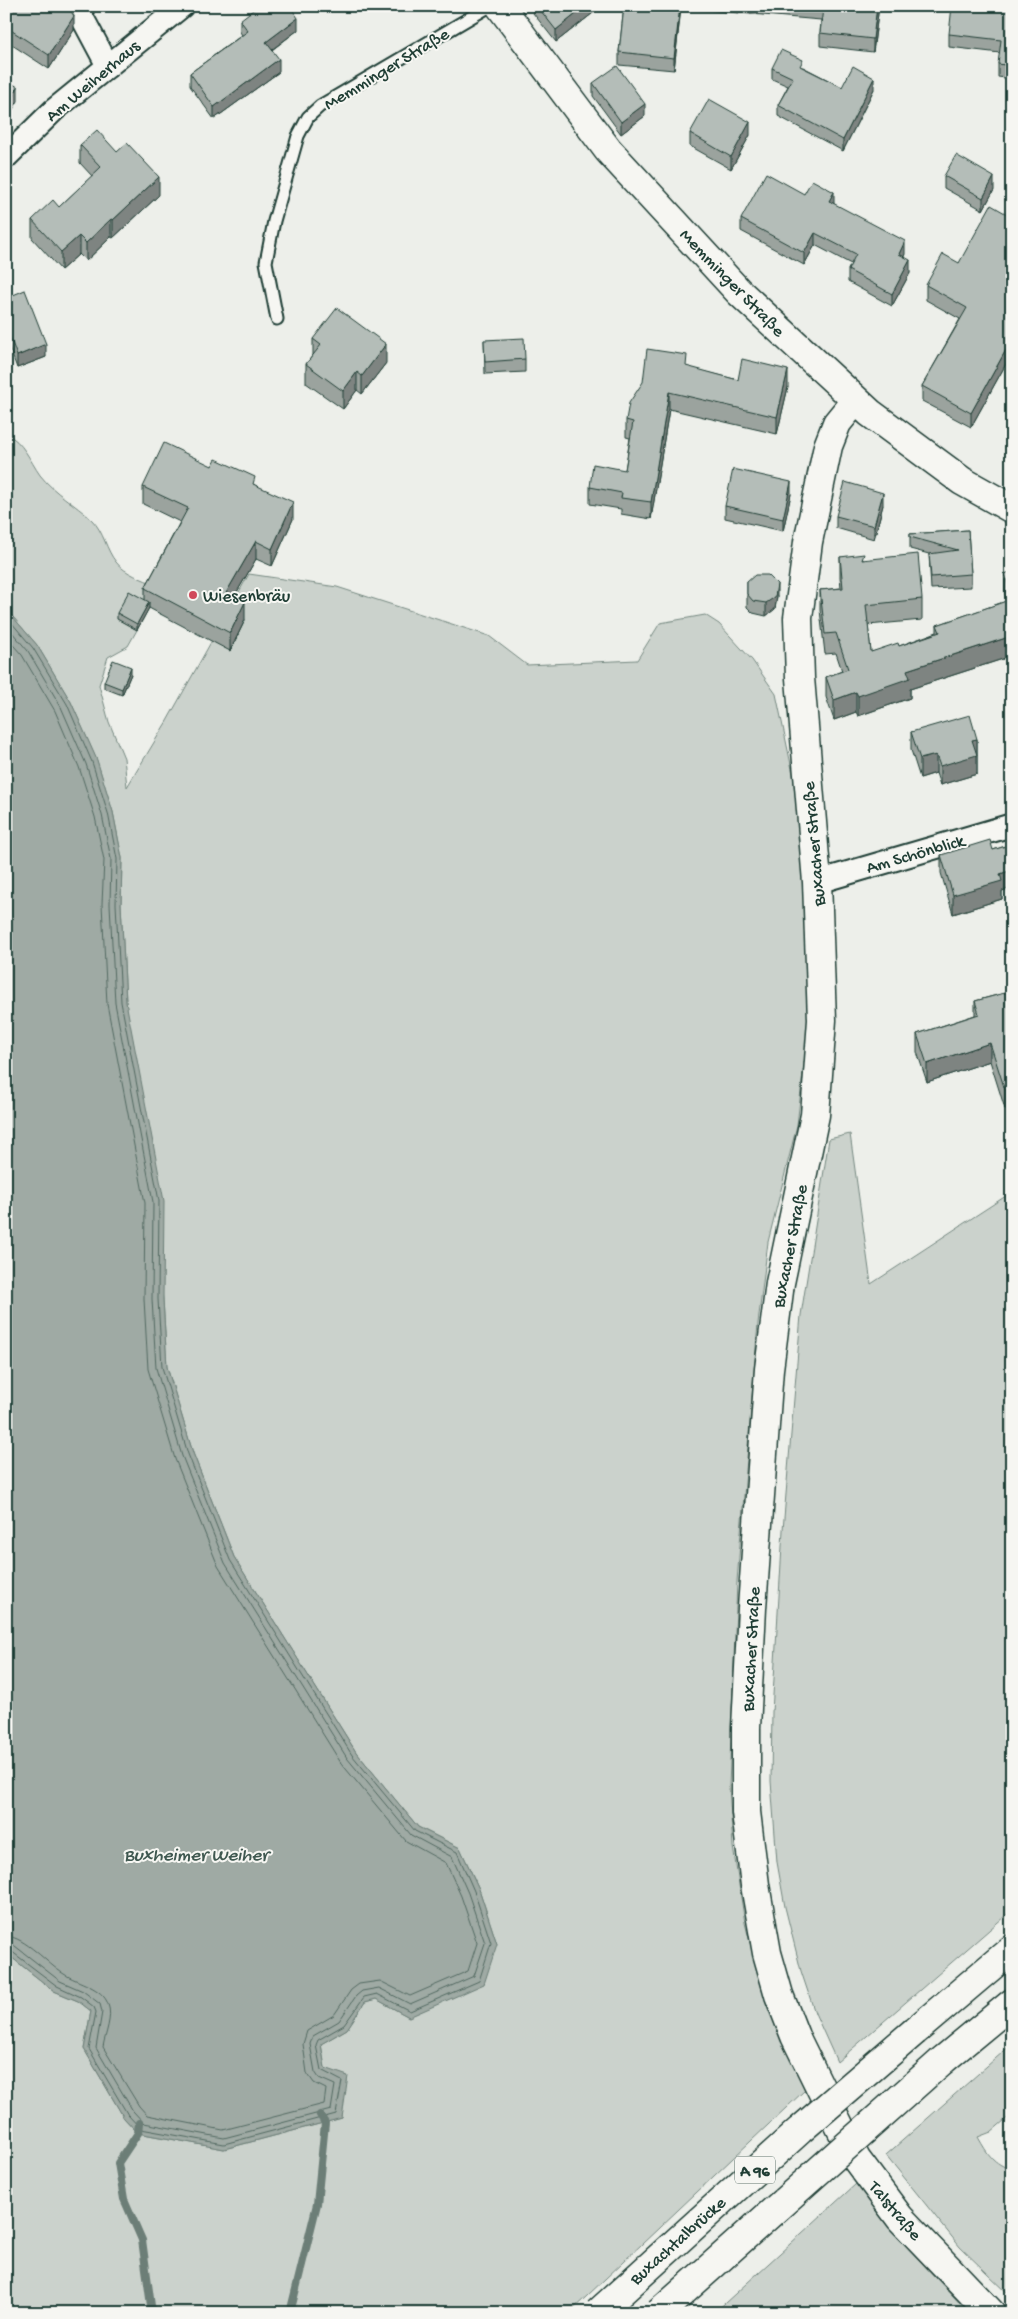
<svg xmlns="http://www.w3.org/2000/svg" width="1018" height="2319" viewBox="0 0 1018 2319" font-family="'Gochi Hand',sans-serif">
<rect width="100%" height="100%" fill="#edefea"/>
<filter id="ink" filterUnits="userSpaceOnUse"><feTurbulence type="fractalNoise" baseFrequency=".02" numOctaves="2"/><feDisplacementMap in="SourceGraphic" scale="10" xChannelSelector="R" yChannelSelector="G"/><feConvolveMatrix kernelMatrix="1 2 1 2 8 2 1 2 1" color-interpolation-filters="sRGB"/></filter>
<g filter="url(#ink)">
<g fill="#cbd2cc" stroke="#758880">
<path d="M6 434C23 441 30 461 40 475 54 493 75 504 92 520 104 532 106 550 116 562 125 574 143 579 156 585L145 606 117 619 137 630 128 646 108 657 99 685 109 722 124 758 127 787 167 721 249 574 337 587 489 636 527 665 637 660 660 623 705 615 719 624 752 660 776 694 793 774 803 865 810 993 807 1038 797 1125 768 1242 758 1323 737 1581 729 1787 733 1847 745 1923 760 1981 775 2025 805 2090 569 2313H6V1953L54 1991 78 2001 91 2011 84 2049 124 2118 138 2133 224 2149 342 2118 325 2068 321 2044 347 2029 365 2002 376 1999 409 2017 497 1944 479 1889 460 1848 418 1827 356 1752 234 1557 193 1453 167 1367 163 1299 126 1002 121 904 122 858 113 812 97 761 71 702 37 645 6 609V467H8Z"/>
<path d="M850 1134 871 1284 1012 1192V1910L837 2062 815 2013 801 1971 785 1907 777 1862 771 1781 772 1712 783 1530 801 1315 829 1139Z"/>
<path d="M1012 2044V2114L991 2132 978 2137C988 2155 993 2163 1012 2170V2297L960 2247 886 2155Z"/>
<path d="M856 2184 906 2246 969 2313H714Z"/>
</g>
<path fill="#9faaa4" stroke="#6c7e77" d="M6 609 37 645 71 702 97 760 113 812 122 858 121 904 126 1002 164 1201 163 1299 167 1367 193 1453 234 1557 356 1752 418 1827 460 1848 479 1889 497 1944 484 1984 409 2017 376 1999 365 2002 347 2029 321 2044 325 2068 348 2076 342 2118 224 2149 138 2133 124 2118 84 2049 91 2011 78 2001 54 1991 6 1953Z"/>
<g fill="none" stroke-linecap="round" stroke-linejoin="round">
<g stroke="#526961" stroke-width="1">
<path d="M6 616 33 648 67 704 92 762 108 813 117 859 116 904 121 1002 159 1201 158 1299 162 1367 188 1454 230 1560 352 1755 415 1831 457 1852 474 1891 491 1943 479 1981 410 2011 377 1994 364 1997 344 2025 318 2040 316 2045 321 2070 342 2081 336 2114 224 2144 141 2129 128 2115 89 2049 96 2012 94 2007 81 1997 57 1986 11 1951 6 1950"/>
<path d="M6 625 28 651 61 707 86 764 102 815 111 859 110 904 115 1003 153 1202 152 1299 156 1368 182 1456 225 1563 347 1758 411 1835 452 1857 468 1893 485 1943 474 1976 410 2004 379 1988 362 1991 356 1996 339 2021 313 2036 310 2044 315 2072 319 2078 335 2085 331 2110 224 2138 144 2123 133 2111 96 2048 102 2012 100 2004 83 1991 60 1981 15 1946 6 1943"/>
<path d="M6 637 22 655 55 711 79 767 95 817 104 860 102 904 107 1004 145 1203 144 1299 148 1369 175 1459 218 1566 341 1763 406 1841 446 1863 461 1896 477 1943 468 1971 410 1996 380 1981 359 1984 351 1990 334 2015 307 2031 303 2044 307 2073 314 2083 326 2089 324 2104 223 2130 147 2115 139 2106 103 2047C105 2034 113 2017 108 2004 102 1987 78 1983 64 1974 47 1964 26 1937 6 1936"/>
</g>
<g stroke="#6c7e77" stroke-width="8">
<path d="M139 2123 138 2133 118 2163 124 2199 142 2240 152 2313"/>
<path d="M290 2313 317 2204 325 2123 320 2115"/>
</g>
<g stroke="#1f3d34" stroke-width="15">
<path id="lane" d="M277 319 266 262 274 221 298 136 308 117 320 106 490 6"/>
</g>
<g stroke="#1f3d34" stroke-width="26">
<g id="street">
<path d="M76 6 108 66"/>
<path d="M6 157 54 110 182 6"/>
<path d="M817 882 1012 825"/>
</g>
</g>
<g stroke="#1f3d34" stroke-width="31">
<g id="secondary">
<path d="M500 6 608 150 739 292 870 413 962 481 1012 509"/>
<path d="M855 401 837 423 828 446 808 542 798 618 800 678 817 882 822 1020 815 1115 780 1283 769 1369 752 1608 746 1728V1812L755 1885 767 1953 779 1995 795 2036 822 2091 856 2159 900 2218 991 2313"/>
</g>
</g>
<g stroke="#1f3d34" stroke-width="31">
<g id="highway">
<path d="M915 2031 1012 1949"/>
<path d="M943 2060 1012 2003"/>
</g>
</g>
<use href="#lane" stroke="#f6f6f2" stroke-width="11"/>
<use href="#street" stroke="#f6f6f2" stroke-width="22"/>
<use href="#secondary" stroke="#f6f6f2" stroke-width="28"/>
<use href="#highway" stroke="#f6f6f2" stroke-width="28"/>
<g stroke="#1f3d34" stroke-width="31" stroke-linecap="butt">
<g id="highway-bridge">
<path d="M598 2313 800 2130 915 2031"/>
<path d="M659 2313 943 2060"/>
</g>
</g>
<use href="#highway-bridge" stroke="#f6f6f2" stroke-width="28"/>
</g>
<g fill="#9ba39e" stroke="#1f3d34">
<path d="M6 6 74 30 49 69 6 41Z"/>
<path d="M533 6H602L556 42 533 13Z"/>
<path d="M624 6H879L873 52 820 46V33L821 20 681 8 674 70 619 65V52Z"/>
<path d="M1012 6V79L998 77V64L1000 53 949 47V34Z"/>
<path d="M240 20 298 30 272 50 279 72 214 119 190 86V73L242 35 240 32Z"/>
<path d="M803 67 842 87 874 89 843 151 778 116V105L788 86 772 79V68Z"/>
<path d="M593 83 645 116 621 134 593 96Z"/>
<path d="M690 133 750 135 731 169 690 146Z"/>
<path d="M80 145 159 195 113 238 111 237 86 261 79 254 61 270 32 238V220L59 207 92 176 80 163Z"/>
<path d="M944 176 994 190 983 210 944 188Z"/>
<path d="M804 194 834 204 905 254 903 257 910 273 892 306 848 282V270L851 264 815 245 804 265 741 231V219Z"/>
<path d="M1012 217V353L971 427 922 401V386L960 319 926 300V285L959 263Z"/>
<path d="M6 298 46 357 17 368 6 339Z"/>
<path d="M313 339 386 363 362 394 357 390 343 409 306 383V364L313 355Z"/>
<path d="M484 340 525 359V372L485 374Z"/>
<path d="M687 367 738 380 788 387 777 434 669 409 651 519 621 514V509L590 504V487L625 470 630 438 626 437V420Z"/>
<path d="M1012 418V435L1010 434V422Z"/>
<path d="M6 426 8 443V467H6Z"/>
<path d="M212 466 255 485 293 519 272 566 256 559 234 597 245 620 230 651 149 608 137 630 117 619V613L145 600V588L180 522 143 504V487Z"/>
<path d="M791 494 783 531 725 518V506Z"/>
<path d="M883 505 874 539 836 528V516Z"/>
<path d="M968 530 971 574V587L931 589 929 554 910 549V534Z"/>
<path d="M840 557 864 560 922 599V620L868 625 871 652 899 646 937 632V625L1007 601 1005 594V574L1012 571V656L910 689V698L858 716 856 712 834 720 826 697V677L842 671 836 653 825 654 820 610V590L841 588 840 577Z"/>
<path d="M747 582 777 596 775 609 766 616 753 613 747 607Z"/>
<path d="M131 674 122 695 104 688V682Z"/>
<path d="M911 732 977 739V774L940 785 936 773 920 778 911 750Z"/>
<path d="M1012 844V888L1002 891V899L953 914 941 873V855L993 850Z"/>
<path d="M1012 991V1107L1005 1109 990 1061 927 1082 917 1052V1034L975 1015V1001Z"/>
</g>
<g fill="#7e8481" stroke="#1f3d34">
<path d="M586 6H602L556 42V30Z"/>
<path d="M680 6H681L674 70V58Z"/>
<path d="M877 6H879L873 52V39Z"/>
<path d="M74 16V30L49 69V55Z"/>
<path d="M298 18V30L266 54V42Z"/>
<path d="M279 59V72L214 119V107Z"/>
<path d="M874 78V89L843 151V140Z"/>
<path d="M18 87V101L6 121V107Z"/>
<path d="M645 104V116L621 134V122Z"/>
<path d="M750 122V135L731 169V157Z"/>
<path d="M159 177V195L113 238V220Z"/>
<path d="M994 177V190L983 210V198Z"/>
<path d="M834 192V205L829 201Z"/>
<path d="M111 219V237L86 261V243Z"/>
<path d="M815 233V245L804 265V253Z"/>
<path d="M79 236V254L61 270V252Z"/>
<path d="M905 241V254L899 266V254Z"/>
<path d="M910 260V273L892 306V294Z"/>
<path d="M1012 339V353L971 427V413Z"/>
<path d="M46 344V357L17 368V356Z"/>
<path d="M386 344V363L362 394V376Z"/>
<path d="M788 370V387L777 434V417Z"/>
<path d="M357 372V390L343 409V391Z"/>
<path d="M669 392V409L651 519V502Z"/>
<path d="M791 482V494L783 531V519Z"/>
<path d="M883 493V505L874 539V526Z"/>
<path d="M293 502V519L272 566V549Z"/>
<path d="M256 541V559L226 611V593Z"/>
<path d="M777 584V596L775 609 766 616V603Z"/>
<path d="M149 602V608L137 630V624Z"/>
<path d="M245 602V620L230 651V633Z"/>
<path d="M1012 636V656L910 689V698L858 716V696L907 670Z"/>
<path d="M131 667V674L122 695V689Z"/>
<path d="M856 692V712L834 720V700Z"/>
<path d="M977 739V774L940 785V766L972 740Z"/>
<path d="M936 755V773L920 778V759Z"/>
<path d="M1012 870V888L1002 891V899L953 914V895L1000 874Z"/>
<path d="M990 1043V1061L927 1082V1064Z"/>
<path d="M1012 1089V1107L1005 1109V1090Z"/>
</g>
<g fill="#b4bdb8" stroke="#1f3d34">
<path d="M6 6H65L70 10 74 16 49 55 6 27Z"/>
<path d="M258 6H290L298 18 266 42 279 59 214 107 190 73 248 31 240 20Z"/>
<path d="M537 6H586L556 30Z"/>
<path d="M624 6H680L674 58 619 52Z"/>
<path d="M803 6H877L873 39 820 33 823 8Z"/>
<path d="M952 6H1012V66L998 64 1001 40 949 34Z"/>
<path d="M781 50 803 60 800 66 842 87 853 66 874 78 843 140 778 105 793 78 772 68Z"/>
<path d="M617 66 645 104 621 122 593 83Z"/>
<path d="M6 80 18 87 6 107Z"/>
<path d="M709 99 750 122 731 157 690 133Z"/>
<path d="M97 130 117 152 127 143 159 177 113 220 111 219 86 243 79 236 61 252 32 220 53 200 59 207 101 167 80 145Z"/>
<path d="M956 155 994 177 983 198 944 176Z"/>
<path d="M766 173 804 194 812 180 834 192 829 201 905 241 899 254 910 260 892 294 848 270 856 254 815 233 804 253 741 219Z"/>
<path d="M991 205 1012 217V339L971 413 922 386 967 308 926 285 943 254 959 263Z"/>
<path d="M25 290 46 344 17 356 6 326V298Z"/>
<path d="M337 308 386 344 362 376 357 372 343 391 306 364 321 345 313 339Z"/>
<path d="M524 338 525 359 485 362 484 340Z"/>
<path d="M647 349 687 355 686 366 738 380 742 359 788 370 777 417 669 392 651 502 621 498 622 493 590 487 593 464 625 470 633 422 626 420 629 403 643 382Z"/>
<path d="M6 426 8 443H6Z"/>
<path d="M164 443 212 466 216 459 255 477 253 484 293 502 272 549 256 541 226 593 245 602 230 633 145 588 188 508 143 487Z"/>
<path d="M733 469 791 482 783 519 725 506Z"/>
<path d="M845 482 883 493 874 526 836 516Z"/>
<path d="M968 530 971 574 931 577 929 554 958 550 910 537V534Z"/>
<path d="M864 554 862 560 918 554 922 599 866 605 871 652 898 643 899 646 940 632 937 625 1012 599V636L907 670 910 678 858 696 856 692 834 700 826 677 848 669 836 633 825 634 820 590 843 588 840 557Z"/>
<path d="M1012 571V595L1005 574Z"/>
<path d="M755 575H768L777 584 775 597 766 603 753 601 747 594V582Z"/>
<path d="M129 591 149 602 137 624 117 613Z"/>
<path d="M113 660 131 667 122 689 104 682Z"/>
<path d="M970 715 977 739 972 740 977 755 940 766 936 755 920 759 911 732Z"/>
<path d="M990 840 993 850 1012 844V870L1000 874 1002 881 953 895 941 855Z"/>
<path d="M1012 991V1089L1005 1090 990 1043 927 1064 917 1034 979 1014 975 1001Z"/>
</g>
</g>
<circle fill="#d1495b" stroke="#f6f6f2" stroke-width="2" cx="193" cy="595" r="5"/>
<g text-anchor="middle" stroke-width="4" stroke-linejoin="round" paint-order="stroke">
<rect fill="#f6f6f2" stroke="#60746d" stroke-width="1" x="735" y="2156.5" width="40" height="27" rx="4"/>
<g font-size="16" font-weight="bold" fill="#1f3d34">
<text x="755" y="2176">A 96</text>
</g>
<g font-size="18" fill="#1f3d34" stroke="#f6f6f2">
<text transform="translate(386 68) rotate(-31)" y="6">Memminger Straße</text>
<text transform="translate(92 80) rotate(-40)" y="6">Am Weiherhaus</text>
<text transform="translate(733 282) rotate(46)" y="6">Memminger Straße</text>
<text transform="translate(813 844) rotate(-95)" y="6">Buxacher Straße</text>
<text transform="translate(915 853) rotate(-16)" y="6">Am Schönblick</text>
<text transform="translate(789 1246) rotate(-79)" y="6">Buxacher Straße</text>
<text transform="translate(750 1649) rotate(-87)" y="6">Buxacher Straße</text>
<text transform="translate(896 2210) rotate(50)" y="6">Talstraße</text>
<text transform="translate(677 2240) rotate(-42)" y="6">Buxachtalbrücke</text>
</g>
<g font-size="18" fill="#1f3d34" stroke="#f6f6f2" text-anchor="start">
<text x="203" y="601">Wiesenbräu</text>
</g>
<g font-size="19" font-style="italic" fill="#3f5850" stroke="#f6f6f2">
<text x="196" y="1860">Buxheimer Weiher</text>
</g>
</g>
<rect width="1018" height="2319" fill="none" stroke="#f6f6f2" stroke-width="25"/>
<rect x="12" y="12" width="993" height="2294" fill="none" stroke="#1f3d34" stroke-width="2" filter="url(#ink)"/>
</svg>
